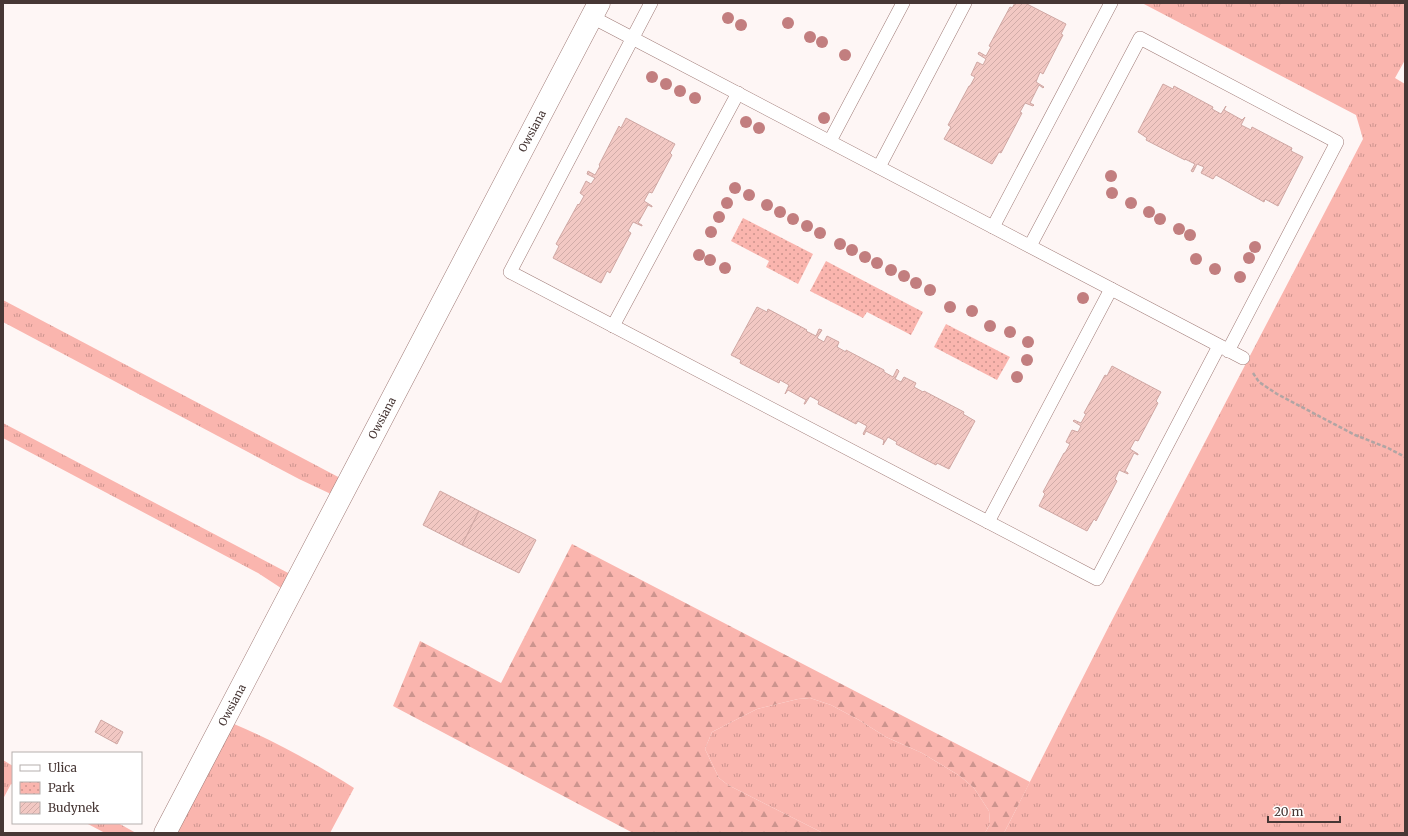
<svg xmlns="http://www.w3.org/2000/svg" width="1408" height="836" viewBox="0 0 1408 836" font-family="Merriweather,serif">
<defs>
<pattern id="grass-tufts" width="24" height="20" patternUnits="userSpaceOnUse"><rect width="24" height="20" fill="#fab5ae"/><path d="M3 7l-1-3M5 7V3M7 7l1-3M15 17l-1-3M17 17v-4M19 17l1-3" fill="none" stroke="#cc948e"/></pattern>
<pattern id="forest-firs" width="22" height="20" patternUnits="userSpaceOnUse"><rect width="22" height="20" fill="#fab5ae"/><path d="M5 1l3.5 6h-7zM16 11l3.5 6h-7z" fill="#cc948e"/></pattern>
<pattern id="park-dots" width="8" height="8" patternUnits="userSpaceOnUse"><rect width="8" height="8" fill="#fab5ae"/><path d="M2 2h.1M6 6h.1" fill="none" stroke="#cc948e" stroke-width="1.8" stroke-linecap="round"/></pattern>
<pattern id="building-hatch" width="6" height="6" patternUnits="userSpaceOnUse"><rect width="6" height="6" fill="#f2c8c3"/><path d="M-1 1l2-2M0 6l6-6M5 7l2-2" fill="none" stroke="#d1aca8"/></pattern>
</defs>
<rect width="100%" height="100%" fill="#fef6f5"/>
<g fill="url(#grass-tufts)">
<path d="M1142 3H1405V60L1395 78 1405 84V833H1004L1108 628 1363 139 1356 115Z"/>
<path d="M3 300 342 479 333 495 299 479 3 322Z"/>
<path d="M3 423 292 575 284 590 258 573 3 438Z"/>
<path d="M810 698 831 705 859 720 886 737 922 753 960 776 974 788 989 811 990 824 985 833H823L728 785 719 778 705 749 712 732 757 709 798 699Z"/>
<path d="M234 724C275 741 316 764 354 788L330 833H177Z"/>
<path d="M3 760 13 766V785L11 784 3 799Z"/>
<path d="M86 823H118L136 833H105Z"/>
</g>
<path fill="url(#forest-firs)" d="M572 544 1030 782 1004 833H985L990 824 989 811 974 788 960 776 922 753 886 737 859 720 831 705 810 698 798 699 757 709 712 732 705 749 719 778 728 785 823 833H633L393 706 420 641 501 683Z"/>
<g fill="url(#park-dots)">
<path d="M743 218 813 254 798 284 766 267 769 261 731 241Z"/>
<path d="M826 261 923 312 911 335 867 312 863 318 810 291Z"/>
<path d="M946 324 1010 357 997 380 934 347Z"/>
</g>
<g fill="url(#building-hatch)" stroke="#cfa7a3">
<path d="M1015 3H1025L1066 24 1061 34 1063 35 1043 74 1040 72 1036 82 1044 87 1043 88 1039 85 1030 103 1034 105 1033 106 1025 103 1020 112 1022 113 1001 153 999 152 992 164 944 139 951 127 948 125 969 86H970L975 77 971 75 977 62 983 65 986 59 978 54 979 52 986 56 991 47 989 46 1010 7 1012 8Z"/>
<path d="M1163 84 1173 89 1174 86 1213 107 1212 109 1221 114 1226 106 1224 110 1242 120 1245 117 1241 125 1251 130 1252 127 1292 148 1291 151 1303 157 1278 206 1265 199 1264 202 1216 175 1213 179 1201 173 1204 167 1197 164 1193 172 1191 171 1195 164 1185 159V160L1146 140 1147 138 1138 132Z"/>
<path d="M626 118 675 144 670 153 672 155 652 193 649 192 644 201 652 206V207L648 205 638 223 642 225V226L633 222 628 231 631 233 610 273 607 271 601 283 553 258 559 246 556 244 578 204 579 205 584 196 580 193 586 181 591 184 595 178 587 174 588 171 595 175 600 166 599 165 619 126 621 128Z"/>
<path d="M757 307 767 312 768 309 807 330 806 331 816 336 819 329 822 330 817 338 824 342 827 336 839 342 837 347 846 352V350L884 370V372L893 377 897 369 899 371 895 379 901 382 904 377 916 383 914 387 923 392 924 391 964 412 963 414 975 421 949 469 937 463 936 465 896 444 897 442 888 437 883 445 884 440 866 431 864 435 863 434 867 426 858 421 856 424 818 404 819 401 810 396 805 404H804L806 400 788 390 785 394 789 385 780 380 779 383 740 363 741 360 731 355Z"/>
<path d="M1112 366 1161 392 1156 401 1158 403 1138 441 1135 440 1130 449 1138 454V455L1134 453 1125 471 1128 473V474L1119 470 1115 479 1117 481 1096 521 1094 519 1087 531 1039 506 1045 494 1043 492 1064 453H1065L1070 444 1066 442 1072 430 1078 432 1081 426 1073 421 1074 420 1081 423 1086 414 1084 413 1105 375 1107 376Z"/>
<path d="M440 491 479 511 462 545 423 525Z"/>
<path d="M479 511 536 540 519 573 462 545Z"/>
<path d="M101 720 123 732 117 744 95 732Z"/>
</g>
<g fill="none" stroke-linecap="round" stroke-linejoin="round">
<g stroke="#9f7a76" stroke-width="14">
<g id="service">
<path d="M651 3 510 272 1097 579 1219 346"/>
<path d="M592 17 1243 358"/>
<path d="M830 141 903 3"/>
<path d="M879 167 965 3"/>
<path d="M993 227 1111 3"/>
<path d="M1030 246 1140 38 1337 142 1228 351"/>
<path d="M613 326 738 93"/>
<path d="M988 522 1111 289"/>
</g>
</g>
<g stroke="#9f7a76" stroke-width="23">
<path id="minor" d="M165 833 599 3"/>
</g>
<path stroke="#b1a5a4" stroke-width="2.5" stroke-dasharray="4 2" stroke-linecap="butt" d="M1253 373 1259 382 1277 394 1355 435 1388 448 1405 457"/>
<use href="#service" stroke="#fff" stroke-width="13"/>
<use href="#minor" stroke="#fff" stroke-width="22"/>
</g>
<g fill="#c27e7f">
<circle cx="728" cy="18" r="6"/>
<circle cx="788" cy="23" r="6"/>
<circle cx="741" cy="25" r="6"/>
<circle cx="810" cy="37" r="6"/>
<circle cx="822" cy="42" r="6"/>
<circle cx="845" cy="55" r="6"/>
<circle cx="652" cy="77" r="6"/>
<circle cx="666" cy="84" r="6"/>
<circle cx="680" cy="91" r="6"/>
<circle cx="695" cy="98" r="6"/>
<circle cx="824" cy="118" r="6"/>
<circle cx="746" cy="122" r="6"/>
<circle cx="759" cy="128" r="6"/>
<circle cx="1111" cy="176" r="6"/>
<circle cx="735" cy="188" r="6"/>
<circle cx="1112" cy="193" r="6"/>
<circle cx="749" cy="195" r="6"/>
<circle cx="727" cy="203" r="6"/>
<circle cx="1131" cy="203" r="6"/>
<circle cx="767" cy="205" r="6"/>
<circle cx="780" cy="212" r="6"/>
<circle cx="1149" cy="212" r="6"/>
<circle cx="719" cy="217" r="6"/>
<circle cx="793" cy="219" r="6"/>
<circle cx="1160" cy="219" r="6"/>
<circle cx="807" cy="226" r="6"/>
<circle cx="1179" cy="229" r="6"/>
<circle cx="711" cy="232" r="6"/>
<circle cx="820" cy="233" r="6"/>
<circle cx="1190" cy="235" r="6"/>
<circle cx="840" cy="244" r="6"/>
<circle cx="1255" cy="247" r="6"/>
<circle cx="852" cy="250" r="6"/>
<circle cx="699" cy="255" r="6"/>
<circle cx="865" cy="257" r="6"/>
<circle cx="1249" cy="258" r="6"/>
<circle cx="1196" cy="259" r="6"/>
<circle cx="710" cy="260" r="6"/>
<circle cx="877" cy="263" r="6"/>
<circle cx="725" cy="268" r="6"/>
<circle cx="1215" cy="269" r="6"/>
<circle cx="891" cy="270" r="6"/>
<circle cx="904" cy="276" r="6"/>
<circle cx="1240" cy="277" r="6"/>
<circle cx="916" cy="283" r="6"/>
<circle cx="930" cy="290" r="6"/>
<circle cx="1083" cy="298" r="6"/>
<circle cx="950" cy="307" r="6"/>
<circle cx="972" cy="311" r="6"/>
<circle cx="990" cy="326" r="6"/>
<circle cx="1010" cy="332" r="6"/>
<circle cx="1028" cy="342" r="6"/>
<circle cx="1027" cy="360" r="6"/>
<circle cx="1017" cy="377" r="6"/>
</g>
<g text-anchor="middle" stroke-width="4" stroke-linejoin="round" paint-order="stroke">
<g font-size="11" fill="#473735" stroke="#fff">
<text transform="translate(532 131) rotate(-62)" y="4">Owsiana</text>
<text transform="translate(382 418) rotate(-62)" y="4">Owsiana</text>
<text transform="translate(232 705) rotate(-62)" y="4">Owsiana</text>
</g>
</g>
<rect width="1408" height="836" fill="none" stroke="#473735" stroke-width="8"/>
<rect x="12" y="752" width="130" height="72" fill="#ffffff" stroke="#b5afae"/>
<rect x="20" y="765" width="20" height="6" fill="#ffffff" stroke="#b5afae"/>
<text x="48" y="772" font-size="12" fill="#473735">Ulica</text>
<rect x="20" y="782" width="20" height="12" fill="url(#park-dots)" stroke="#b5afae"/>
<text x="48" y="792" font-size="12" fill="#473735">Park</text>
<rect x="20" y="802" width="20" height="12" fill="url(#building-hatch)" stroke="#b5afae"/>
<text x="48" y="812" font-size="12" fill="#473735">Budynek</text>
<path d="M1268 816v6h72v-6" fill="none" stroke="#473735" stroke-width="2"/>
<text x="1274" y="816" font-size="12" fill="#473735" stroke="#ffffff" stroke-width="3" paint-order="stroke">20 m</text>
</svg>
